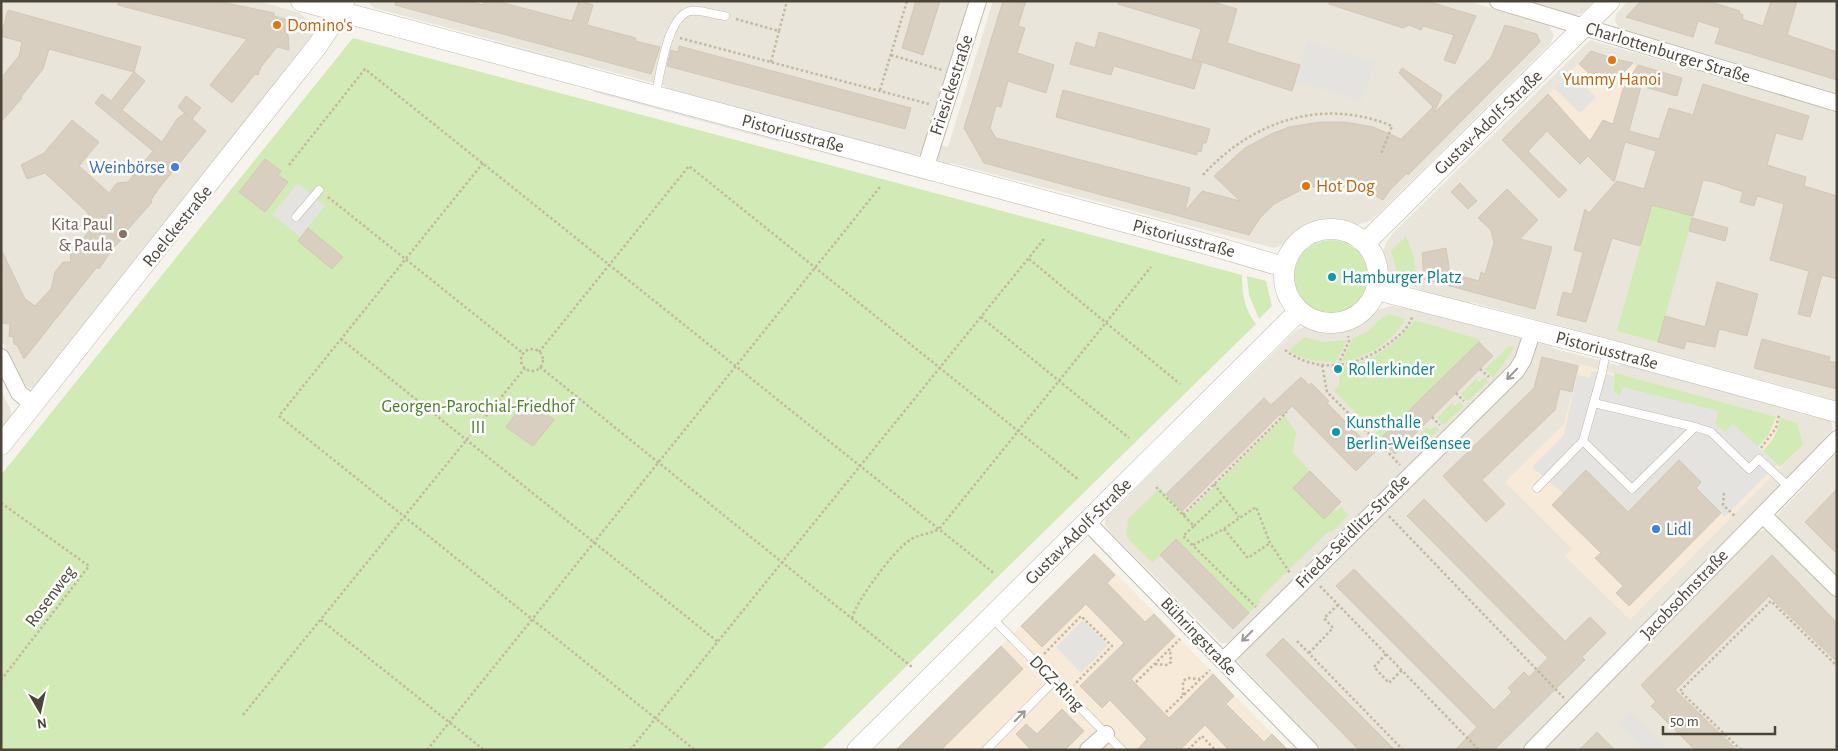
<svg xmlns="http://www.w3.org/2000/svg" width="1838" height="751" viewBox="0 0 1838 751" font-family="'Alegreya Sans',sans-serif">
<rect width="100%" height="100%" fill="#f6f3ec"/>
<g fill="#eae5da">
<path d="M1 1H258L300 13 307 19 312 29V39L35 387 30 388 24 385 1 339Z"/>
<path d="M367 1H969L924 148 920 154 912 156 908 155V151L374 8Z"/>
<path d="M993 1H1468L1548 25 1554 35 1551 43 1372 220 1354 226 1333 223 1318 225 1314 221 1294 232 1288 238 1290 242 1274 248 951 163 949 166 940 164 936 155 940 145 948 147Z"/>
<path d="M1528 1H1594L1582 13 1575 15Z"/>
<path d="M1628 1H1837V93L1619 28 1615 21 1616 14Z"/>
<path d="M1590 40 1837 111V405L1821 398V396L1471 302 1470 305 1448 300 1395 280 1388 274 1385 267 1383 252 1386 243 1392 234Z"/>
<path d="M1392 306 1440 314 1520 336V347L1508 368 1229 643H1221L1110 532 1105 525V519L1295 331 1304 327 1332 331 1347 329 1360 323 1377 310Z"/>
<path d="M1542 342 1551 343 1552 348 1814 417 1816 415 1831 420 1833 430 1520 750H1322L1238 662V654L1535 345Z"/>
<path d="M1 391 11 410V415L1 430Z"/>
<path d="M1837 453V580L1778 521 1777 515Z"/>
<path d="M1764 530 1770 532 1837 598V750H1544L1757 533Z"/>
</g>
<g fill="#f7ead8">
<path d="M1591 51 1646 68 1614 182 1537 105Z"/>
<path d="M1580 364 1797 423 1803 445 1630 620 1565 556 1572 549 1505 482 1564 424Z"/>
<path d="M1095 552 1288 750H895L1017 630Z"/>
</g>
<g fill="#d2eab5">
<path d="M353 38 1242 275C1242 293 1244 309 1256 324L821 750H1V475Z"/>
<path d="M1652 205 1693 216 1658 342 1617 331Z"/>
<path d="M1406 236 1414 257 1416 277 1397 272 1391 251Z"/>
<circle cx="1331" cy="277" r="37"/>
<path d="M1247 276 1266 281 1272 306 1259 319 1249 295Z"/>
<path d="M1389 314 1406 319C1391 343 1369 357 1341 362L1353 338 1367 332 1384 316Z"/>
<path d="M1415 320 1481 340 1381 438 1334 391 1339 386V368C1372 362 1394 346 1415 320Z"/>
<path d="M1305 337 1322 342 1347 340 1336 362C1319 362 1304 360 1289 351Z"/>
<path d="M1509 346 1515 347 1493 378 1485 369Z"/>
<path d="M1615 373 1776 417 1769 434 1756 449 1725 432 1715 424 1718 411 1623 388 1621 399 1613 391Z"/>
<path d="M1485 377 1488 382 1468 401 1461 394 1476 379 1479 382Z"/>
<path d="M1460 402 1464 406 1444 425 1437 418 1452 403 1455 406Z"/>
<path d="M1285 416 1296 432 1293 452 1310 471 1293 488 1337 511 1341 506 1348 515 1331 533 1329 531 1259 599 1261 602 1249 613 1176 540 1152 563 1127 538 1128 519 1160 488 1187 514Z"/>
<path d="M1780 418 1797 423 1803 445 1780 467 1763 451C1773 441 1778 432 1780 418Z"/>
<path d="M1435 426 1439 430 1420 449 1412 441 1427 427 1430 430Z"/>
</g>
<g fill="#e5e3e0">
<path d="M494 41 589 66 588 68 494 43Z"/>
<path d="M1307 41 1375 62 1361 101 1295 81Z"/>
<path d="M1571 72 1596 97 1580 113 1554 88Z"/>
<path d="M665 86 908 151V154L665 90Z"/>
<path d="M594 87 781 138 780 142 594 92Z"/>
<path d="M796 143 932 179V182L795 145Z"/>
<path d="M298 183 325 206 300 237 272 214Z"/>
<path d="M946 183 1207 251 1206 255 945 185Z"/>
<path d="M1622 362 1816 415 1815 417 1619 366Z"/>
<path d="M1592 371 1614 376 1613 391 1619 398 1623 387 1718 411 1715 424 1725 432 1733 424 1777 464 1725 517 1696 488 1701 482 1679 460 1628 512 1587 470 1564 494 1532 467 1564 435 1577 375 1590 378Z"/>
<path d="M1083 620 1108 645 1081 673 1056 647Z"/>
<path d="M1630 711 1668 750H1644L1618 723Z"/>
</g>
<g fill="#d8cfc1" stroke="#d3c7b4">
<path d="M118 1H217L274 13V16L287 20 289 50 277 47 261 67 258 75 255 74 232 103 210 85 247 39 118 5Z"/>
<path d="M395 1H468L483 5 484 1H496L572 21 579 1H582L593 5 587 25 636 38 635 41 660 47 651 74 395 5Z"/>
<path d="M916 1H940L923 55 902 48Z"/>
<path d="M1003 1H1026L1018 26 1025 28 1017 53 1054 65 1046 93 1008 81 1001 107 996 106 990 128 996 138 1190 188 1185 211 1202 191 1240 201 1214 176 1245 148 1271 134 1289 127 1320 122H1345L1373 127 1401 139 1433 107 1399 73 1402 68 1442 95 1434 113 1491 58 1505 25 1537 34 1540 42 1408 175 1407 173 1390 190 1383 200 1370 193 1349 186 1322 185 1305 188 1274 204 1260 218 1249 235 984 163 964 128Z"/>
<path d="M1118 1H1210L1237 9 1227 43 1300 65 1292 91 1192 59 1201 29 1118 4Z"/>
<path d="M1329 1H1427L1476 16 1455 64 1444 60 1454 35 1423 26 1421 30 1409 25 1403 28 1329 4Z"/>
<path d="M1641 1H1708L1740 11 1739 13 1743 15 1742 19 1763 26 1771 1H1797L1787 35 1837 52V80L1715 43 1720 28 1698 21 1693 37 1626 17Z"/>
<path d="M8 10 141 47 134 72 49 49 43 69 21 97 22 98 1 122V78L19 56 22 42 1 36Z"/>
<path d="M1099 32 1202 63 1194 89 1114 66 1111 75 1070 64 1076 42 1095 48Z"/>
<path d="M679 46 911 108 905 129 667 66 671 50 678 52Z"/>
<path d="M1591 51 1612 58 1633 63 1614 82 1602 79 1596 72 1592 76 1579 64Z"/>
<path d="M1638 65 1682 78 1677 96 1641 86 1629 131 1659 139 1669 108 1693 115 1703 84 1809 116 1802 140 1776 133 1767 165 1806 177 1804 186 1837 196V279L1822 275 1810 317 1798 314 1809 271 1770 260 1784 204 1757 196 1754 206 1740 202 1743 192 1714 182 1703 180 1693 216 1652 205 1640 246 1612 238 1586 322 1557 315 1563 292 1572 294 1583 252 1574 250 1585 209 1589 213 1617 181 1644 189 1656 151 1625 142 1614 182 1588 156 1580 164 1547 131 1528 151 1567 190 1559 198 1502 140 1548 94 1590 141 1603 120 1613 124 1623 89Z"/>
<path d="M134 72 145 81 122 110 162 142 177 119 185 113 190 118 178 107 186 96 201 108 192 119 206 131 159 188 151 200 152 202 123 235 124 237 113 248 99 269 97 267 24 359 17 345 14 344 13 336 9 337 10 324 2 323 1 249 25 299 35 306 51 289 55 272 63 262H71L70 254 90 230 88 213 45 173 27 179 21 165 44 153 72 120 99 142 79 166 109 193 117 183 128 182 153 151 95 103 102 94 111 101Z"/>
<path d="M1063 90 1210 129 1206 143H1203L1201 152 1197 151V155L1056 117Z"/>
<path d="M265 159 281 171 278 175 288 182 265 212 239 192Z"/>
<path d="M1460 183 1477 201 1468 209 1451 192Z"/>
<path d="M1507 189 1538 220 1520 239 1552 247 1535 309 1424 279 1422 253 1446 248 1450 273 1479 281 1481 272 1485 274 1494 243 1491 230 1478 218Z"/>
<path d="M1692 218 1728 228 1725 241 1689 231Z"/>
<path d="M308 228 343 257 332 269 298 241Z"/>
<path d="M1717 282 1758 294 1747 336 1719 329 1715 347 1686 341 1684 349 1658 342 1665 316 1705 327Z"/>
<path d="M1762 339 1830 357 1829 361 1837 363V389L1754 368Z"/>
<path d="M1479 342 1493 356 1395 454 1380 439Z"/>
<path d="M1542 357 1578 366 1572 392 1560 389 1555 410 1482 480 1505 504 1486 522 1443 476 1534 388Z"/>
<path d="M1301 377 1309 385 1311 383 1329 401 1327 403 1375 452 1356 471 1292 406 1282 416 1280 414 1182 511 1166 494 1264 398 1271 405Z"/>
<path d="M528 398 554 420 533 446 506 427Z"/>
<path d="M1679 460 1701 482 1696 488 1721 513 1629 606 1616 593 1623 586 1595 558 1601 553 1552 505 1586 470 1628 512Z"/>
<path d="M1310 471 1341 502 1324 519 1293 488Z"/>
<path d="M1837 489V554L1805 522Z"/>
<path d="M1424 499 1565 641 1590 617 1606 633 1582 657 1585 660 1494 750H1455L1477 727 1336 586 1354 569 1494 710 1512 692 1508 688 1524 672 1529 677 1548 658 1407 516Z"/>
<path d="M1176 539 1249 613 1233 629 1160 555Z"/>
<path d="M1094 554 1115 575 1107 583 1145 622 1154 614 1175 636 1131 679 1169 718 1213 674 1234 696 1226 704 1264 742 1272 734 1288 750H1229L1205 725 1180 750H1137L1147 739 1110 700 1102 708 1080 686 1124 643 1086 604 1042 647 1021 626Z"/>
<path d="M1772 555 1837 623V662L1769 596 1675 690 1737 750H1695L1651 706 1656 702 1641 685Z"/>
<path d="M1283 638 1395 750H1359L1266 655Z"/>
<path d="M1001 646 1023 669 941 750H896Z"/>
<path d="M1062 709 1084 731 1065 750H1031L1016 734 1026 724 1037 734Z"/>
<path d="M1597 732 1615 750H1579Z"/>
</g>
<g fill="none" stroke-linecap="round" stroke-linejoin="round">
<g stroke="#c2bbae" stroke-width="9">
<g id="service">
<path d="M655 96C661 74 666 18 690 11 700 9 715 15 725 16"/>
<path d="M296 217 319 190"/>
<path d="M1695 427 1711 432 1749 469 1759 459 1790 488"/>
<path d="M1583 441 1632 489 1695 427 1594 403"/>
<path d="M1537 488 1583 441 1602 373 1606 351"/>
<path d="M991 617 1122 750"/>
<path d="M986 750 1054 681"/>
</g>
</g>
<g stroke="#c2bbae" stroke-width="18">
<g id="minor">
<path d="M1498 1 1837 103"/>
<path d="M925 169 978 1"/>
<path d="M1 357 19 393 33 404"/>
<path d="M1763 515 1837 588"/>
<path d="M1088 523 1310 750"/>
<path d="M1223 661 1516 371 1523 360 1533 330"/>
<path d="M1088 750 1106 734"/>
<path d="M1532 750 1837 439"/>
</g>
</g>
<g stroke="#c2bbae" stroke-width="21">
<g id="tertiary">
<path d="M301 1 1203 243 1284 267"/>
<circle cx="1331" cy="276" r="47"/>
<path d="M1365 243 1610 1"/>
<path d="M1377 290 1606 349 1837 412"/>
<path d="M1 445 318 45 340 12 344 1"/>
<path d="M857 750 1299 311"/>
</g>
</g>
<g stroke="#c4b79f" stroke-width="2.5" stroke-dasharray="2.5 2.5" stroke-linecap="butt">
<path d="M736 19 779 31 787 1"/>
<path d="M680 38 929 104"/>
<path d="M891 55 942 70"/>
<path d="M771 62 779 31"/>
<path d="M880 90 907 1"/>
<path d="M483 163 279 416 695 750"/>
<path d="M289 165 365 69 995 574"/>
<path d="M1203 175C1252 121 1323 97 1392 126L1381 154"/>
<path d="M328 197 524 354"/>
<path d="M1029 259 1180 384"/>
<path d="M981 317 1129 438"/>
<path d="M341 339 718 642"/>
<circle cx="532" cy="360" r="11"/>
<path d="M1285 350C1319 376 1361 366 1392 341 1400 335 1409 327 1412 317"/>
<path d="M539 352 689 166 1079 480"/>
<path d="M1322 365 1327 392 1377 442"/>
<path d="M1338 365 1349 341 1348 336"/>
<path d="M540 367 912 667"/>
<path d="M1480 369 1489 377"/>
<path d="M1456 393 1464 401"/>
<path d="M1432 417 1440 425"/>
<path d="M1407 442 1415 450"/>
<path d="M1382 446 1400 465"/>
<path d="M1761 448 1776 428 1779 415"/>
<path d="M1214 484 1239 517"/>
<path d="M1156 487 1194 526 1183 536 1256 607"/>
<path d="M1724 493 1723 505 1736 517"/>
<path d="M1 503 89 566 1 680"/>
<path d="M1183 515 1287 412"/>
<path d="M1389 516 1564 698"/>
<path d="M1194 526 1224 498"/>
<path d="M1224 529 1248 558 1270 543"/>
<path d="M1193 545 1222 530 1256 507 1270 543 1290 573"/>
<path d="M1320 586 1479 750"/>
<path d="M852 618C857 600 894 550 910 540 918 534 928 535 939 529L1151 267"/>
<path d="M321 620 484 750"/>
<path d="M1297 641 1403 750"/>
<path d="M1309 653 1333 628 1324 618 1338 605"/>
<path d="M1044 654 1081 616 1112 646 1074 685"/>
<path d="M1386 654 1374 667 1389 683 1402 670"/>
<path d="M1155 664 1168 665 1171 662 1170 649"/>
<path d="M1136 682 1180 639"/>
<path d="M1183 695V681L1187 678 1200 679"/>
<path d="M1166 712 1210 670"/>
<path d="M243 715 525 368"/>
<path d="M427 750 880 187"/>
<path d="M630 750 1044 239"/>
<path d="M1188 750 1202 736 1215 750"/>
<path d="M1741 750 1680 691 1771 601 1837 666"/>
</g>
<use href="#service" stroke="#fff" stroke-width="8"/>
<use href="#minor" stroke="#fff" stroke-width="16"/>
<use href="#tertiary" stroke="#fff" stroke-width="20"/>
</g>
<defs><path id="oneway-shaft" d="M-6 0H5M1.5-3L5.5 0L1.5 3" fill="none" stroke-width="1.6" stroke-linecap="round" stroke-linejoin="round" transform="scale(1.25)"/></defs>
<g stroke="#9c9892">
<use href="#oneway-shaft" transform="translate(1512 374) rotate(134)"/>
<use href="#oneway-shaft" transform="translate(1247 636) rotate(135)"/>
<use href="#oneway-shaft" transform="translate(1020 716) rotate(-45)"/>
</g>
<g fill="#e8710a" stroke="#fff" stroke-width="2">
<circle cx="277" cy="25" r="5"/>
<circle cx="1612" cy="60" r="5"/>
<circle cx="1306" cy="186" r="5"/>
</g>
<g fill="#3f7fe0" stroke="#fff" stroke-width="2">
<circle cx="175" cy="167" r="5"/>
<circle cx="1656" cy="529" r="5"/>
</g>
<circle fill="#8d6e63" stroke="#fff" stroke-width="2" cx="123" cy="234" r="5"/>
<g fill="#0f9aa8" stroke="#fff" stroke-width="2">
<circle cx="1332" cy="277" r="5"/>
<circle cx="1338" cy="369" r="5"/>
<circle cx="1336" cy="432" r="5"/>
</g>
<g text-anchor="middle" stroke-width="5" stroke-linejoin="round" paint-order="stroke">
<g font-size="18" fill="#c56008" stroke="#fff" text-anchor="start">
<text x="287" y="31">Domino's</text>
<text x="1612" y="85" text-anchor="middle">Yummy Hanoi</text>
<text x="1316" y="192">Hot Dog</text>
</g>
<g font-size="18" fill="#4b4439" stroke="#fff">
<text transform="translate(1668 52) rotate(17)" y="6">Charlottenburger Straße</text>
<text transform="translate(951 85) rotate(-72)" y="6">Friesickestraße</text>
<text transform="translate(1488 122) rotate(-44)" y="6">Gustav-Adolf-Straße</text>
<text transform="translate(793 133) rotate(15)" y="6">Pistoriusstraße</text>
<text transform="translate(177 226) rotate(-51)" y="6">Roelckestraße</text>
<text transform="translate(1184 238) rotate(15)" y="6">Pistoriusstraße</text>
<text transform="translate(1607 350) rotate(15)" y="6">Pistoriusstraße</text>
<text transform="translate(1078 531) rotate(-45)" y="6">Gustav-Adolf-Straße</text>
<text transform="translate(1352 531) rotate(-45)" y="6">Frieda-Seidlitz-Straße</text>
<text transform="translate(1684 594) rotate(-46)" y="6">Jacobsohnstraße</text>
<text transform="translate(50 596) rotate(-53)" y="6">Rosenweg</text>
<text transform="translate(1199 636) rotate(46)" y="6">Bühringstraße</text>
<text transform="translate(1057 683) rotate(46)" y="6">DGZ-Ring</text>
</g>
<g font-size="18" fill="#366cbe" stroke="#fff" text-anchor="end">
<text x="165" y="173">Weinbörse</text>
<text x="1666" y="535" text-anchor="start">Lidl</text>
</g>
<g font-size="18" fill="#785e54" stroke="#fff" text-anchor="end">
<text x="113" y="230">Kita Paul<tspan x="113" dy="21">&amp; Paula</tspan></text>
</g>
<g font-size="18" fill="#0d838f" stroke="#fff" text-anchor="start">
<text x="1342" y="283">Hamburger Platz</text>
<text x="1348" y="375">Rollerkinder</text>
<text x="1346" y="428">Kunsthalle<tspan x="1346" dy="21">Berlin-Weißensee</tspan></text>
</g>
<g font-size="18" fill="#4a7f2a" stroke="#fff">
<text x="478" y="412">Georgen-Parochial-Friedhof<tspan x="478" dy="21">III</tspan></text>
</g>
</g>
<rect width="1838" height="751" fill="none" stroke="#4b4439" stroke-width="5"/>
<g transform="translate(40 711) rotate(171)" stroke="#ffffff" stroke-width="4" paint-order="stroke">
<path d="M0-4L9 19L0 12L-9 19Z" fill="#4b4439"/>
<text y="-8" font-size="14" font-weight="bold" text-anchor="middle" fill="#4b4439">N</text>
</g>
<path d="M1663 726v8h112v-8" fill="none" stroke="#4b4439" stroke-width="2.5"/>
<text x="1670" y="726" font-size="15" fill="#4b4439" stroke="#ffffff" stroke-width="4" paint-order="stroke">50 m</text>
</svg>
